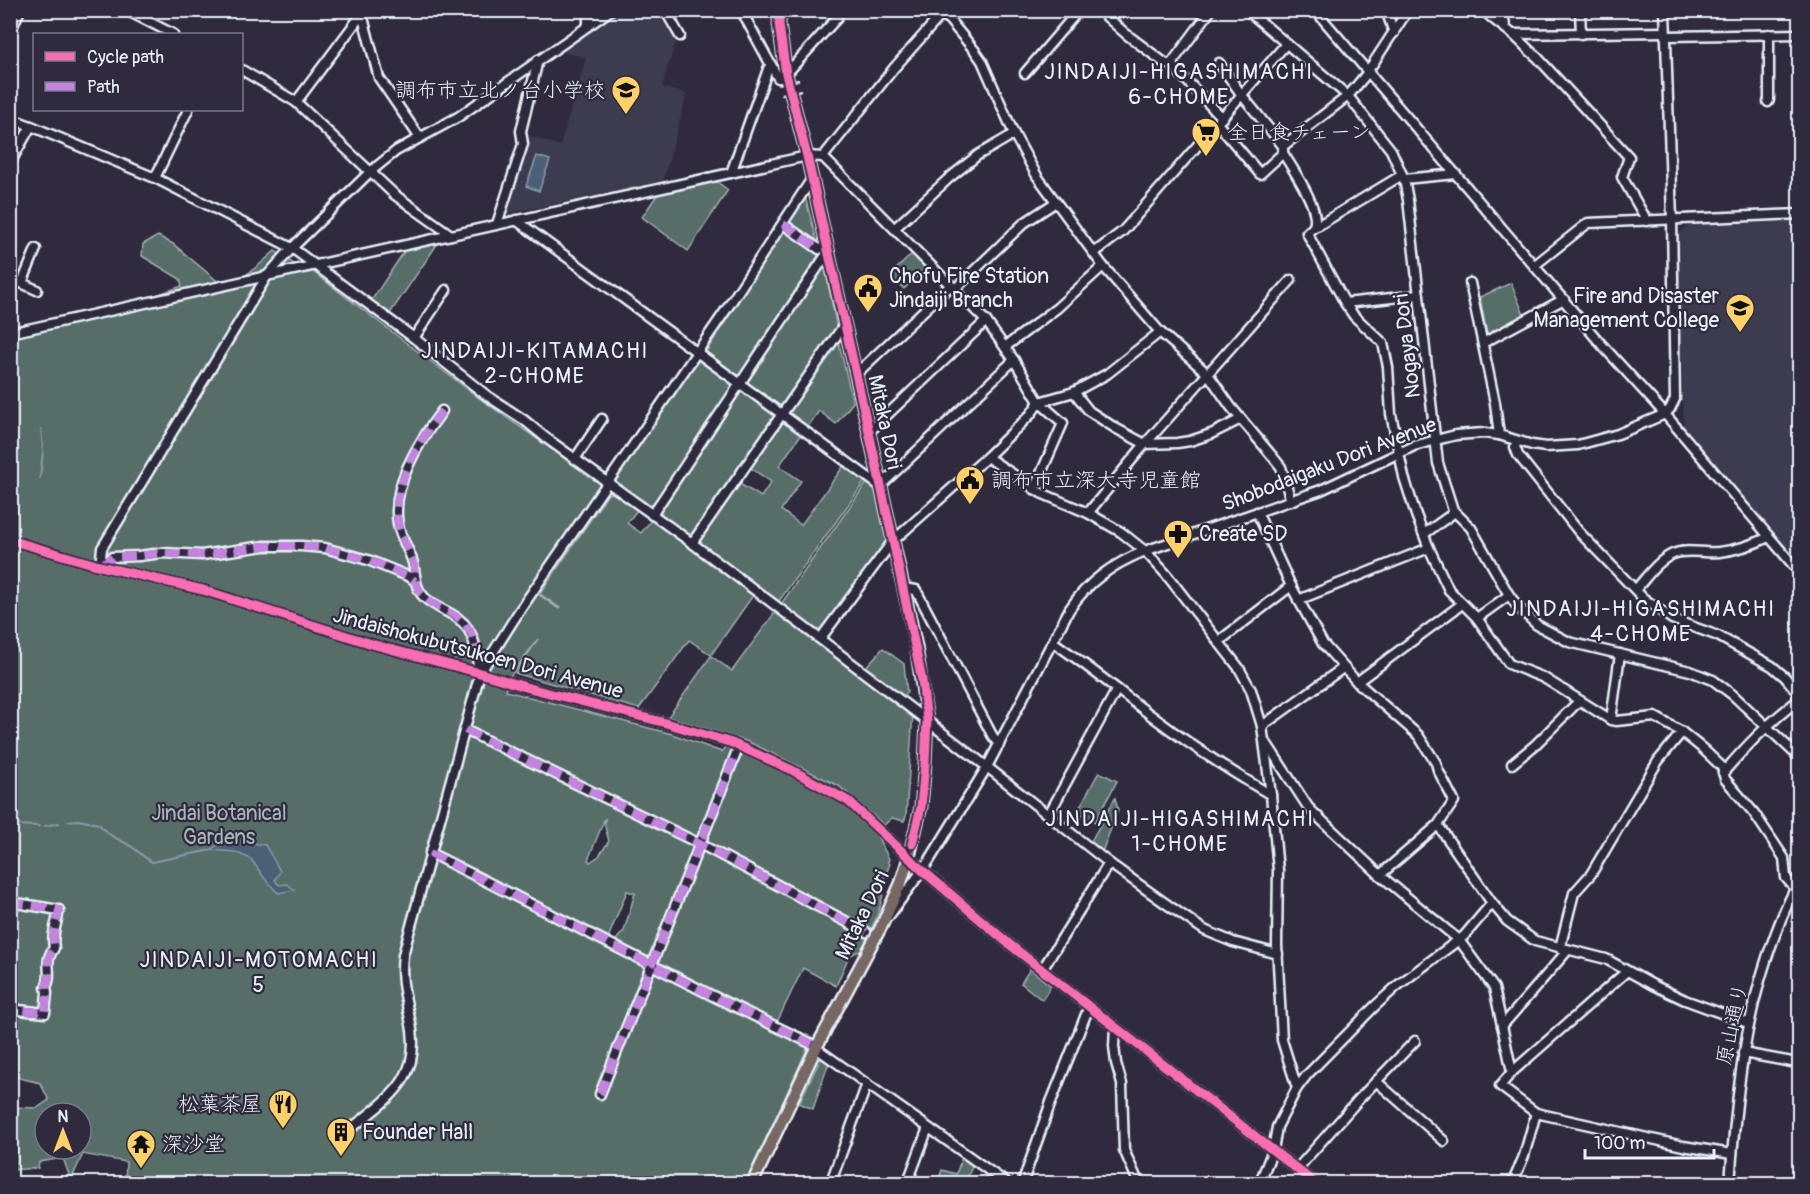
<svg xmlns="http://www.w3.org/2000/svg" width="1810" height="1194" viewBox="0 0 1810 1194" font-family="Pangolin,'Klee One',sans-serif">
<rect width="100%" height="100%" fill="#2f2a3d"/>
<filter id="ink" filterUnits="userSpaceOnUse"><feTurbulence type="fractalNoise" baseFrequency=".0167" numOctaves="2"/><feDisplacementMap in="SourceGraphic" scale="12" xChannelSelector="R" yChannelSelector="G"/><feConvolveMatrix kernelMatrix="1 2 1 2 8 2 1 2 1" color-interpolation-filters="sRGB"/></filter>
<g filter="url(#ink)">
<g fill="#3c3a50">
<path d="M620 11H656L676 41 662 87 687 94 663 182 505 214 530 136 560 146 586 58 556 50Z"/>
<path d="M1799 220V573L1684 432 1677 235 1693 221Z"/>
</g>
<g fill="#576d68" stroke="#a0afb0" stroke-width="1.5" fill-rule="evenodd">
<path d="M713 179 728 190 688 251 642 217 659 192Z"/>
<path d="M805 196 820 253 739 376 706 352Z"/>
<path d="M158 236 173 244 227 289 259 265 275 251 307 273 313 272 479 398 601 484 531 589 559 609 560 608 540 594 608 494 617 493 638 509 627 523 641 533 652 519 754 594 711 655 689 640 639 709 515 673 538 639 511 675 506 691 672 734 722 752 726 747 779 768 848 807 874 830 889 859 888 862 890 864 883 881 886 882 879 911 863 949 849 956 836 986 803 968 777 1022 803 1033 805 1039 810 1042 747 1183 125 1184 126 1162 83 1154 71 1180 63 1158 39 1162 38 1168 11 1170V1107L37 1108 49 1100 40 1083 11 1076V325L83 320 182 286 180 279 142 256 143 244ZM605 818V827L609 841 599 856 590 862 588 860ZM627 891 635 893 624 931 615 941 608 938ZM45 1113H81V1149H45Z"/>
<path d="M438 243 389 315 371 301 407 247Z"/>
<path d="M913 253 927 267 904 289 890 275Z"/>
<path d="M822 267 825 268 837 329 782 407H779L747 385 746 381Z"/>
<path d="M1511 283 1524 315 1487 335 1480 297Z"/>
<path d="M836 342 839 344 853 402 836 424 819 411 807 428 792 416 789 411Z"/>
<path d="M696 360H700L732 383 733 387 654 506H650L615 481Z"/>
<path d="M743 391 776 415 777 419 691 538 660 515V510L739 392Z"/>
<path d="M782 422H786L802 433 779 466 801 481 781 510 801 525 845 464 866 480 779 601 699 542 740 484 761 497 771 482 751 468Z"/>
<path d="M868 481 874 486 887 543 822 628 817 630 781 604Z"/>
<path d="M776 611 913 713 906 816 904 821 892 818 884 825 839 786 749 742 668 717 711 656 732 671Z"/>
<path d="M883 648 904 664 907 693 901 697 865 668Z"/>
<path d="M1099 772 1117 781 1095 822 1077 812Z"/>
<path d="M1115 798 1118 810 1102 852 1090 843Z"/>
<path d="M1030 969 1051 986 1042 1000 1021 983Z"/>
<path d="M821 1058 829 1062 813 1109 799 1103Z"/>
<path d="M963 1155 974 1162 965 1183 937 1184 942 1170 956 1174Z"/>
</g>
<g fill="#4b6076" stroke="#8a9aaa" stroke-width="1.5">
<path d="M537 156 550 160 539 191 526 186Z"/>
<path d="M245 842 265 845 280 871 275 880 279 885 287 884 295 890 278 893 265 879 251 859 235 852 211 850 216 846Z"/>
</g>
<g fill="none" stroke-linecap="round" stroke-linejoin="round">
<g stroke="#8a9aaa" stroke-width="2">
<path d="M40 478 43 451 41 429"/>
<path d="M68 821 78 820 99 824C109 838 119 838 132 847 139 852 144 858 152 862L211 850"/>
<path d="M10 825 39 826"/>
<path d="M45 826 59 823"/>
</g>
<g stroke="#e8f1f8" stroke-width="13">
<g id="minor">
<path d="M126 10 173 34"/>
<path d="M361 10 379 78 420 138"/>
<path d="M665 10 680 36"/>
<path d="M741 10 778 78 787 79"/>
<path d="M941 10 975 51 982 61 1014 134 1037 176 1103 266 1160 332 1208 374 1231 407 1273 457 1281 467 1291 501"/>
<path d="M1099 10 1126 34 1166 64H1171L1222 118"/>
<path d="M1247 10 1348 96 1391 150 1404 179 1408 200 1438 463 1453 510 1471 528 1509 595 1518 607 1537 625 1569 642 1690 671 1713 680 1733 695 1800 758"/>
<path d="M1315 10 1602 345 1665 414 1800 573"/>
<path d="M1386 10 1394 33"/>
<path d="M1484 10C1492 20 1502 25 1511 33 1521 41 1528 50 1537 57L1629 157 1622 177 1647 221"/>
<path d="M1503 10 1505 27"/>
<path d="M1580 10 1581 34"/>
<path d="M588 26V10"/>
<path d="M10 32 20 10"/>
<path d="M1513 34 1665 32"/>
<path d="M1665 36 1800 34"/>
<path d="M1219 63 1241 94 1283 146V153C1292 168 1321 209 1314 226 1313 228 1308 232 1307 233L1345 303 1354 316 1383 343 1388 367 1391 414 1404 477 1416 515 1429 548 1449 590 1477 618 1509 664 1544 678 1611 720 1616 721 1655 717 1682 732 1703 749 1722 767 1725 779 1754 813 1784 858 1786 878 1795 888"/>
<path d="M1171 64 1211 10"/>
<path d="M242 70 296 102 395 195 451 235"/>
<path d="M1367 70 1372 65 1408 10"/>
<path d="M1025 73 1079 10"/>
<path d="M786 74 837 18"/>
<path d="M296 102 362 14"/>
<path d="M1768 102 1769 100V34"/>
<path d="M188 110 155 178 292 248 414 338 486 395 524 420 546 438 692 543 820 639 982 763 1109 863 1165 903 1204 930 1233 942 1278 954"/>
<path d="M10 118 31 126 10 163"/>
<path d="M1217 123 1260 174 1283 153"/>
<path d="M31 126 155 178"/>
<path d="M1283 146 1348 96 1369 71"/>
<path d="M823 157 894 68 943 13"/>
<path d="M731 173 768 69 771 65"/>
<path d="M1404 179 1456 174"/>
<path d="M516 220 880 486 1014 360"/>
<path d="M497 224 523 144 521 131 538 60"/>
<path d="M783 224 819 249"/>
<path d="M1314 227 1319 225 1402 175"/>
<path d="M895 228 948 179 978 155 1014 134"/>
<path d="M1094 253 1123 231 1286 44"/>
<path d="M1535 265 1588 223 1800 214"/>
<path d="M10 278 37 290"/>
<path d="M22 283 36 249"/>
<path d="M1470 283 1495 403 1499 435"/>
<path d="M955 289 1024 223 1056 202"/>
<path d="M1345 303 1419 295"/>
<path d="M10 333 807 156 823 157 986 321 1014 360 1039 402 1063 423 1034 489"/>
<path d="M414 338 446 290"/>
<path d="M1483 343 1564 299"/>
<path d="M1005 347 1057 308 1103 266"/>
<path d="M856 374 951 285"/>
<path d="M1074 392 1089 411 1115 428 1145 444 1177 443 1190 441 1211 434 1241 419"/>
<path d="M442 411C420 440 391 486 398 524 400 537 409 549 413 563 416 575 414 587 424 597 431 604 442 609 451 614 475 626 476 648 479 673"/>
<path d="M869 432 986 321"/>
<path d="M1517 441 1515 447 1518 455 1579 532 1643 598 1672 619 1718 636 1772 666 1785 677 1800 695"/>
<path d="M987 457 1041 493 1088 513 1121 532 1145 551 1166 574 1239 668 1251 690 1262 726 1271 795 1278 870 1277 945 1282 1040 1297 1088"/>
<path d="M575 459 602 419"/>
<path d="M1257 512 1291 586 1323 644 1357 682 1418 735 1436 763 1438 770 1454 801 1438 825 1380 875"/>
<path d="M1088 513 1145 444 1291 280"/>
<path d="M652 515 828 252"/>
<path d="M1424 534 1455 512"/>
<path d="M10 540 100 566 203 590 375 645 480 673 529 688 666 723 732 743 790 769 848 801 922 870 1009 944 1316 1184"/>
<path d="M692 543 844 325"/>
<path d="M100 566 102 548 267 276 292 248 370 172 396 151 458 117 611 10"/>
<path d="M100 566 112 557 139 556 162 553 202 555 264 546H301L325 548 368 560 410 577 415 581"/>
<path d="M903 588 916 590 992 735 999 745"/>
<path d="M1636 589C1647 577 1657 561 1673 554 1687 548 1705 554 1719 552 1737 550 1752 545 1769 537"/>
<path d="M1298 600 1429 548"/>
<path d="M1477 618 1509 595"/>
<path d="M820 639 893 541 987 457 1031 414 1039 402 1074 392 1107 374 1160 332"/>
<path d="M1053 642C1087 665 1119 691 1152 716 1190 745 1230 771 1271 795"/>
<path d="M1218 642 1291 586"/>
<path d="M1357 682 1462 604"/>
<path d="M1611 720 1620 654"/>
<path d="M1262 726 1343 668"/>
<path d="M465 730 700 844 866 932"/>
<path d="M1267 744 1308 807 1315 814 1380 875 1459 940 1494 988 1512 1072"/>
<path d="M1512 764 1535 745 1579 701"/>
<path d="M1723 773C1746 746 1771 720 1800 699"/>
<path d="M1048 816 1117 689"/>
<path d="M1438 825 1492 903 1507 921 1535 941 1606 959 1653 985 1685 1000 1748 1023"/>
<path d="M430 853 715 997 812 1044"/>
<path d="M10 902 59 910C57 923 51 935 54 948 42 964 54 972 46 987L47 993 45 1013 10 1009"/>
<path d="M889 916 929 861 987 767 1069 610C1088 581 1113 564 1145 551L1321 490 1414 446 1436 440 1456 435 1484 433 1499 435 1532 445 1546 447 1578 445 1618 434 1665 414 1670 409 1675 399 1672 220 1665 10"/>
<path d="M1560 948 1574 893 1591 874 1658 761 1682 732"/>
<path d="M1042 970 1109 863"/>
<path d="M1627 971 1512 1072 1500 1086 1536 1113 1683 1146 1732 1154"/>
<path d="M1502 1026 1568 950"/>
<path d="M1115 1027 1114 1046 1116 1063 1122 1084 1124 1150 1139 1184"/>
<path d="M816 1048 1008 1184"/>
<path d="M1743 1053 1792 1062H1800"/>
<path d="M1376 1081 1444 1141"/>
<path d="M600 1094 739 746"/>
<path d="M341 1137C382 1101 425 1084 410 1019 405 995 400 980 403 955L480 673 518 613 726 310 811 180"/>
<path d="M1297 1169 1360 1098 1415 1041"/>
<path d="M830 1184 867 1084"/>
<path d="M907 1184 928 1128"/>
<path d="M1022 1184 1051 1102 1089 1007"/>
<path d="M1259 1184 1273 1150 1277 1127 1297 1088 1307 1075 1374 1007 1397 986 1464 936 1492 903"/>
<path d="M1512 1184 1524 1156 1536 1113"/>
<path d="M1730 1184C1736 1097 1744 1016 1775 935 1782 916 1790 897 1800 880"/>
</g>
</g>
<g stroke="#e8f1f8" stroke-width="15">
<path id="major" d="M752 1184 816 1048 881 927 901 883 909 857 921 807 925 764 927 720 916 646 891 531 807 156 786 74 779 24 780 10"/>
</g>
<use href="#minor" stroke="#2f2a3d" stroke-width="8"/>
<use href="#major" stroke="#776864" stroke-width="10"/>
<g stroke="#e8f1f8" stroke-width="13" stroke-linecap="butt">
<path id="minor-bridge" d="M780 89 800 85"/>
</g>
<use href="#minor-bridge" stroke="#2f2a3d" stroke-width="8"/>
<g stroke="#c483df" stroke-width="8" stroke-dasharray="15 8" stroke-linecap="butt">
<path d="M783 224 819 249"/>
<path d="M442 411C420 439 391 487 398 524 400 538 410 549 413 563 416 575 414 587 424 597 431 604 443 609 452 614 476 626 476 649 480 673"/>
<path d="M100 566 112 557 139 556 162 553 202 555 264 546H301L325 548 368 560 410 577 415 581"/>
<path d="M465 730 700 844 866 932"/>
<path d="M430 853 715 997 812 1044"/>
<path d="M10 902 59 910C57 923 51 935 54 948 42 964 54 972 46 987L47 993 45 1013 10 1009"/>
<path d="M600 1094 739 746"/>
</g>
<g stroke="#2f2a3d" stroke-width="13">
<g id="cycleway">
<path d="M780 10 779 24 786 74 807 156 856 374 891 531 922 680 927 720 925 764 921 807 912 844"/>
<path d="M10 540 100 566 203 590 375 645 480 673 529 688 666 723 732 743 790 769 848 801 922 870 1009 944 1316 1184"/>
</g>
</g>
<use href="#cycleway" stroke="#f96db3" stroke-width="9"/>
</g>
</g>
<defs>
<g id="school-pin" transform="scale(1.5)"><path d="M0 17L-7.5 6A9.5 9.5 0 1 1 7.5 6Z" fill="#ffd166" stroke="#2f2a3d"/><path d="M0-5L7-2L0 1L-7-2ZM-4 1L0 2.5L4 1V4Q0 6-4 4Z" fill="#111"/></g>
<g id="supermarket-pin" transform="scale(1.5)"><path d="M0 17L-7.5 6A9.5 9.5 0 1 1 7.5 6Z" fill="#ffd166" stroke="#2f2a3d"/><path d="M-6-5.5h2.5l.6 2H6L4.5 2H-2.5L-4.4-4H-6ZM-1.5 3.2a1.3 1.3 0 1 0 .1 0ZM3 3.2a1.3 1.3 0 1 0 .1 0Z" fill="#111"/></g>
<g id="civic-pin" transform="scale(1.5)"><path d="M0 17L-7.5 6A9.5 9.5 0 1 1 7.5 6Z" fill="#ffd166" stroke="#2f2a3d"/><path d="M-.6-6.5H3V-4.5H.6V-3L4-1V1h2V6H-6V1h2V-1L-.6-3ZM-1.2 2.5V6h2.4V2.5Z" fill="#111"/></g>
<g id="pharmacy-pin" transform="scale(1.5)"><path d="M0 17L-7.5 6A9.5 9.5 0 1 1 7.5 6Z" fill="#ffd166" stroke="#2f2a3d"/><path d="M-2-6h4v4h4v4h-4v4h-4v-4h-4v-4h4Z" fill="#111"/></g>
<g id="restaurant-pin" transform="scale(1.5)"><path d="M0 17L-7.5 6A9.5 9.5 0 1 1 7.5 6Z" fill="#ffd166" stroke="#2f2a3d"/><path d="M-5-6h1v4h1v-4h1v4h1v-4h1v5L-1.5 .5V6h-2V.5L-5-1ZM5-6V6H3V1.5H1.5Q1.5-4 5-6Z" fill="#111"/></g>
<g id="building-pin" transform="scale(1.5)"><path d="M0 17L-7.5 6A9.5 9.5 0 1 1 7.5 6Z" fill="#ffd166" stroke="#2f2a3d"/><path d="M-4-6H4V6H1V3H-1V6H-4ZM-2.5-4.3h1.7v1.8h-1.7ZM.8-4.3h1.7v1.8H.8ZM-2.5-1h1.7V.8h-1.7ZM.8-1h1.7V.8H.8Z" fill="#111"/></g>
<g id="temple-pin" transform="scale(1.5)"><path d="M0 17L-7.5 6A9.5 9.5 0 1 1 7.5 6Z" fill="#ffd166" stroke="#2f2a3d"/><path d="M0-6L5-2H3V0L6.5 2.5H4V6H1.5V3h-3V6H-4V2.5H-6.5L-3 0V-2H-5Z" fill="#111"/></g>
</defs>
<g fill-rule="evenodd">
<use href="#school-pin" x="626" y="90"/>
<use href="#supermarket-pin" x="1206" y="132"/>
<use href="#civic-pin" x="868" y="288"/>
<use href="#school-pin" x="1740" y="308"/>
<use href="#civic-pin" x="970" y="480"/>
<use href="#pharmacy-pin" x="1178" y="534"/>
<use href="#restaurant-pin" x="283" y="1104"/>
<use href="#building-pin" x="341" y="1132"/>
<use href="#temple-pin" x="141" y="1144"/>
</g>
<g text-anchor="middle" stroke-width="4.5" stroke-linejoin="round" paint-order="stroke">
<g font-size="21" fill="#e8f1f8" stroke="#2f2a3d" text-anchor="start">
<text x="605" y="97" text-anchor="end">調布市立北ノ台小学校</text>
<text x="1227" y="139">全日食チェーン</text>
<text x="889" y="283">Chofu Fire Station<tspan x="889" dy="24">Jindaiji Branch</tspan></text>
<text x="1719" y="303" text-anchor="end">Fire and Disaster<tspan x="1719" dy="24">Management College</tspan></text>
<text x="991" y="487">調布市立深大寺児童館</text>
<text x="1199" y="541">Create SD</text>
<text x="262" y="1111" text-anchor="end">松葉茶屋</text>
<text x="362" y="1139">Founder Hall</text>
<text x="162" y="1151">深沙堂</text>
</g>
<g font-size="21" fill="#e8f1f8" stroke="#2f2a3d">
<text transform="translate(1407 346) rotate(-97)" y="7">Nogaya Dori</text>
<text transform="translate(885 422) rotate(78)" y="7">Mitaka Dori</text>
<text transform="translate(1329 464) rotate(-21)" y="7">Shobodaigaku Dori Avenue</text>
<text transform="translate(478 653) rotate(15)" y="7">Jindaishokubutsukoen Dori Avenue</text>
<text transform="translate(862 915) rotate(-64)" y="7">Mitaka Dori</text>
<text transform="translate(1732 1024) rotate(-78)" y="7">原山通り</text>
</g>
<g font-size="21" fill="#a7b6b7" stroke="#2f2a3d">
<text x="219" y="820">Jindai Botanical<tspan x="219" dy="24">Gardens</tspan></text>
</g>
<g font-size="22" letter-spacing="1.5" fill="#e8f1f8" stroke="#2f2a3d">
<text x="1179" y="79">JINDAIJI-HIGASHIMACHI<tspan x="1179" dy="25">6-CHOME</tspan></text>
<text x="535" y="358">JINDAIJI-KITAMACHI<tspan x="535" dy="25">2-CHOME</tspan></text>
<text x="1641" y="616">JINDAIJI-HIGASHIMACHI<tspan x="1641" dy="25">4-CHOME</tspan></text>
<text x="1180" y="826">JINDAIJI-HIGASHIMACHI<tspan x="1180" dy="25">1-CHOME</tspan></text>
<text x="259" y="967">JINDAIJI-MOTOMACHI<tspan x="259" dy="25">5</tspan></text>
</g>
</g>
<rect width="1810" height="1194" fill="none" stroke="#2f2a3d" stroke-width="36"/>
<rect x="18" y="18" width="1774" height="1158" fill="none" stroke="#e8f1f8" stroke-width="2" filter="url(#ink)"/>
<rect x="33" y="33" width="210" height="78" fill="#2f2a3d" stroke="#797a88" stroke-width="1.5"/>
<rect x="45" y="52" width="30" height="9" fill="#f96db3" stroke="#797a88" stroke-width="1.5"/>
<text x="87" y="63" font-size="18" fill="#e8f1f8">Cycle path</text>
<rect x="45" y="82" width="30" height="9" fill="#c483df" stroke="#797a88" stroke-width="1.5"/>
<text x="87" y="93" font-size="18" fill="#e8f1f8">Path</text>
<g transform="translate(63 1131)"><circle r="28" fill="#2f2a3d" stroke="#797a88" stroke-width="1.5"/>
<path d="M0-4.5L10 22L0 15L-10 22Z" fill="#ffd166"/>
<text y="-9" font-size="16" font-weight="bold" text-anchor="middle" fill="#e8f1f8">N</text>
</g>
<path d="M1585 1149v9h129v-9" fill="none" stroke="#e8f1f8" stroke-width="3"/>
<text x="1594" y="1149" font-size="18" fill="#e8f1f8" stroke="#2f2a3d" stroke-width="4.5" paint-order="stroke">100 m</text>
</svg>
